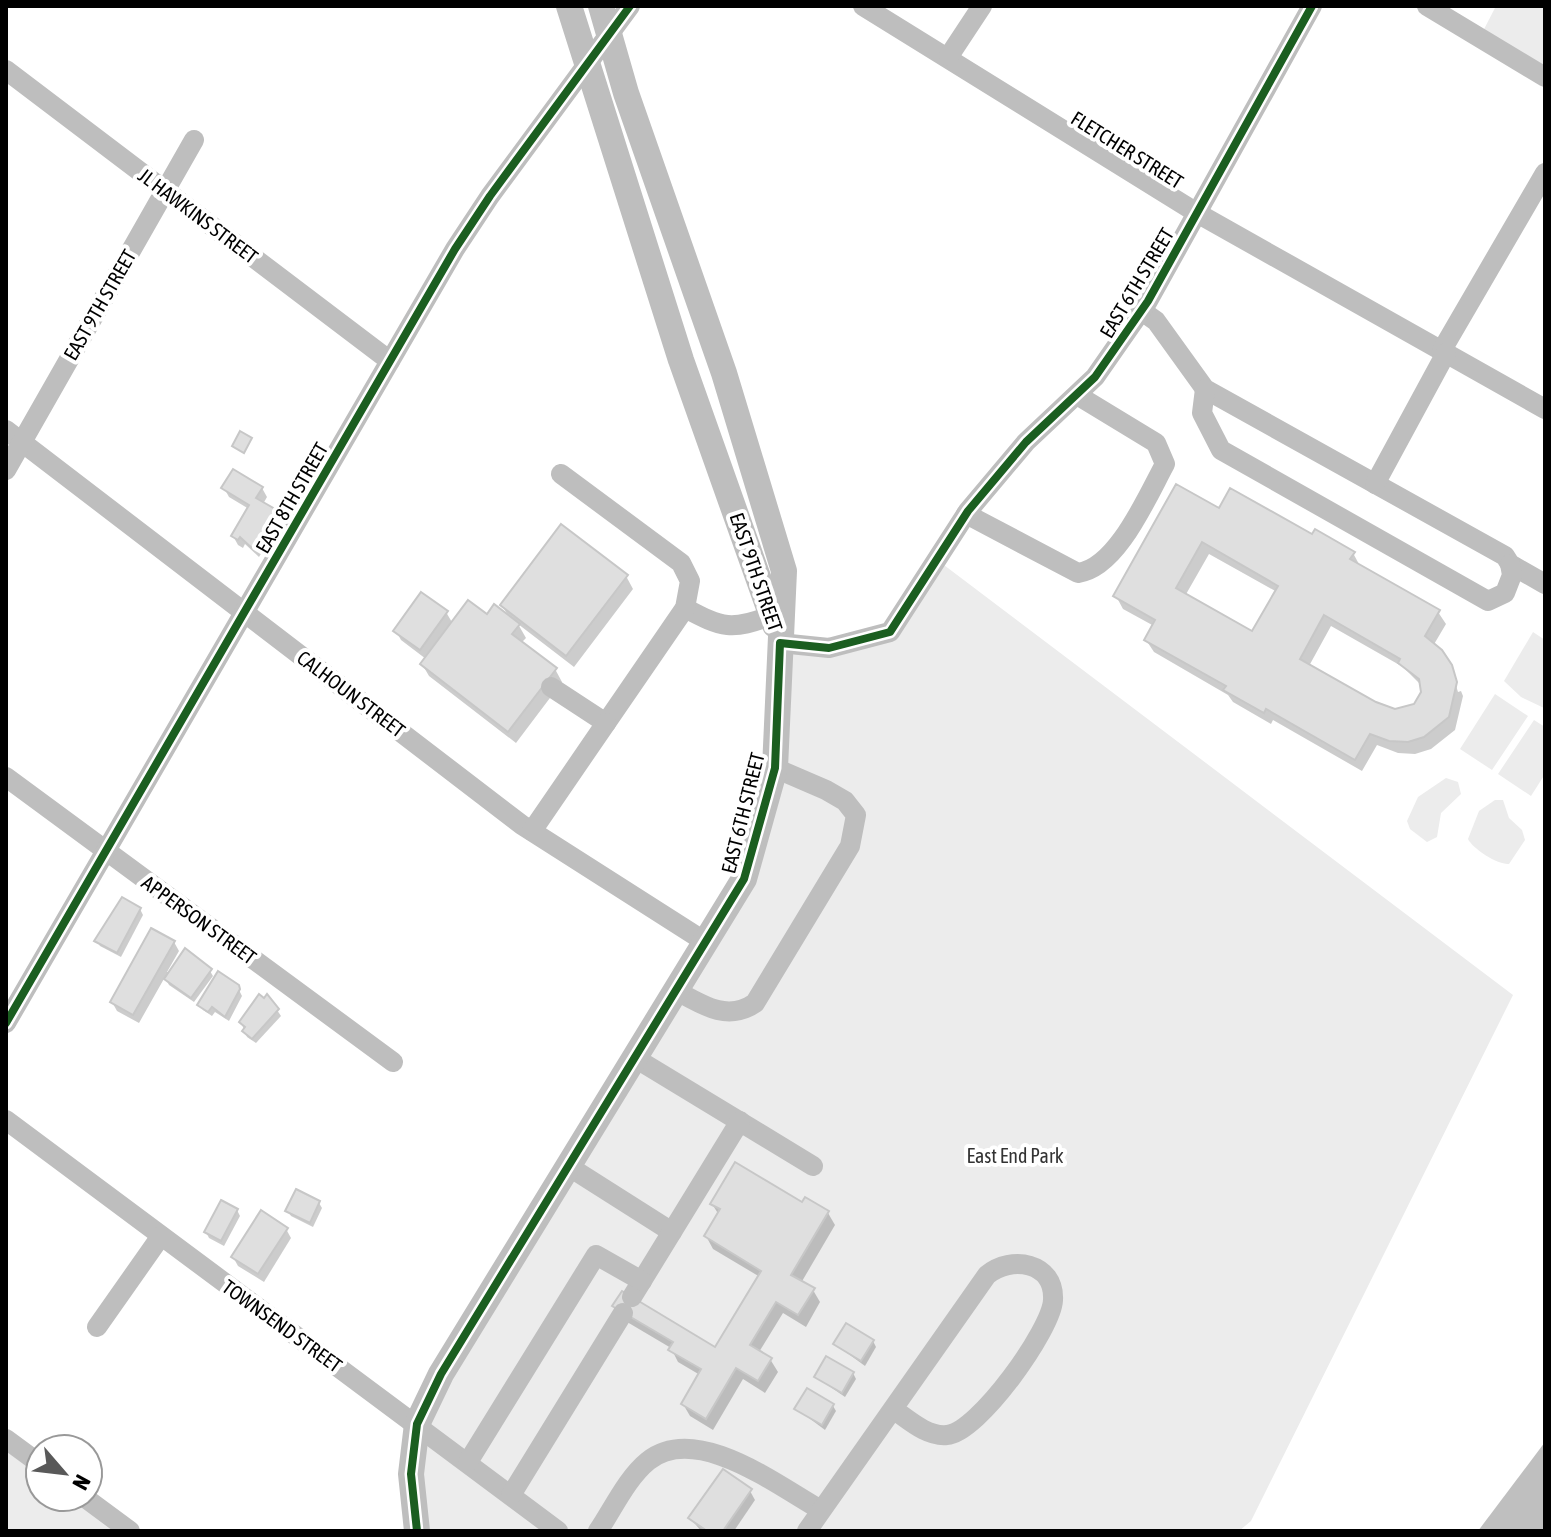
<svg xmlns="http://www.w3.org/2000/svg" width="1551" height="1537" viewBox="0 0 1551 1537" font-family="'Asap Condensed',sans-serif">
<rect width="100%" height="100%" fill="#fff"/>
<g fill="#ececec">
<path d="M1496 6H1545V74L1480 37Z"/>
<path d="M936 559 1513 995 1251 1521 1239 1531H420L417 1424 757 835 780 643 890 632Z"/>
<path d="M1533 632 1545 640 1544 708 1521 697 1504 681Z"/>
<path d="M1495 694 1528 716 1492 770 1460 749Z"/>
<path d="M1534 720 1545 727V774L1531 796 1498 774Z"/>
<path d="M1446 778 1458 782 1461 794 1441 813 1437 837 1427 842 1410 829 1407 821 1418 797Z"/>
<path d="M1495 800H1503L1509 818 1522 830 1525 840 1509 864C1498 865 1473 849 1468 839L1479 811Z"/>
<path d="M6 1451 40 1476V1497H70L117 1531H6Z"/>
</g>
<path fill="#bfbfbf" d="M1545 1442V1531H1478Z"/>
<g fill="#0003" fill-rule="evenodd">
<path d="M224 488H262L267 497 263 504 276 512 281 521 259 557 245 544 243 548 238 545 233 536 249 509 229 497Z"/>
<path d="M1219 511 1313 537 1353 553 1360 566 1438 612 1446 624 1433 646 1450 666 1458 692 1461 691 1463 696 1455 730 1431 749 1415 754 1398 753 1377 745 1362 771 1273 720 1271 724 1233 702 1228 695 1154 652 1146 640 1154 626 1123 609 1116 596ZM1209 554 1277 592 1253 634 1185 596ZM1331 626 1403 667 1421 685V700L1409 709 1395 711 1375 704 1309 666Z"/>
<path d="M626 576 633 589 574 667 518 624 526 638 521 643 555 669 562 682 516 743 429 676 422 664 426 659 401 640 396 631 446 612 453 624 487 617 510 619 502 605Z"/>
<path d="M140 909 143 915 121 957 100 946 97 941Z"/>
<path d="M174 942 179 951 167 972 210 971 213 976 194 1002 169 985 165 977 139 1023 117 1011 112 1002Z"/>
<path d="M237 986 242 996 229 1021 215 1012 212 1016 203 1010 200 1005Z"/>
<path d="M277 1010 281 1016 256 1043 247 1037 241 1022Z"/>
<path d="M806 1200 828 1213 835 1225 801 1283 813 1290 820 1302 806 1327 783 1313 759 1352 770 1359 778 1372 765 1393 743 1379 713 1430 690 1416 683 1404 700 1375 678 1362 671 1348 622 1319 614 1306 716 1350 760 1277 713 1249 706 1236 719 1215 712 1204 803 1205Z"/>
<path d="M319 1203 322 1208 313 1227 291 1216 288 1211Z"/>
<path d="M237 1210 240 1216 224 1246 209 1238 206 1232Z"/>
<path d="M286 1229 291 1238 264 1282 238 1266 233 1257Z"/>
<path d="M873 1341 876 1347 865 1366 835 1344Z"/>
<path d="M853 1373 856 1379 845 1397 816 1377Z"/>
<path d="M833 1406 836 1411 825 1430 797 1409Z"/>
<path d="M750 1491 755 1500 734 1531H701L691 1519Z"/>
</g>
<g fill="#dfdfdf" stroke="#c7c7c7" stroke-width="2" fill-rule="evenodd">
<path d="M240 431 252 438 244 453 232 446Z"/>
<path d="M233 469 263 487 256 498 277 510 254 550 240 537 238 540 231 536 249 505 221 488Z"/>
<path d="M1176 484 1219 508 1230 488 1312 534 1315 529 1355 552 1350 559 1440 610 1425 636 1442 650 1452 665 1457 682 1449 717 1424 737 1408 742 1389 741 1370 734 1355 760 1266 709 1264 713 1223 690 1226 686 1144 640 1155 620 1113 596ZM1202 542 1278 586 1252 631 1176 588ZM1324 615 1400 659 1398 663 1419 679 1421 692 1414 704 1395 709 1376 702 1300 659Z"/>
<path d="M561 524 628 575 566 656 500 605Z"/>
<path d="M421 592 448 611 420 650 393 631Z"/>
<path d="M468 600 487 614 494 604 520 624 512 634 557 668 508 732 420 664Z"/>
<path d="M122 897 141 908 117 953 94 941Z"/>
<path d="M151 928 175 941 133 1015 110 1002Z"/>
<path d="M185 948 212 969 191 998 164 979Z"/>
<path d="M218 971 239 985 240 989 225 1017 212 1007 208 1012 197 1005Z"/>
<path d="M259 994 264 998 267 994 279 1009 252 1039 242 1031 245 1027 239 1022Z"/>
<path d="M735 1162 802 1202 805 1197 829 1211 791 1275 815 1288 798 1315 776 1302 750 1345 772 1358 758 1381 736 1368 706 1419 681 1404 701 1369 668 1350 673 1342 612 1306 622 1291 715 1347 761 1271 704 1236 720 1209 710 1204Z"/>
<path d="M296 1189 320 1201 310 1223 285 1211Z"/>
<path d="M221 1200 238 1209 221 1241 204 1232Z"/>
<path d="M261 1210 288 1228 258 1274 231 1257Z"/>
<path d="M846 1323 874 1340 861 1361 833 1344Z"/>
<path d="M826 1356 854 1372 842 1393 814 1377Z"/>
<path d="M807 1388 834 1404 822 1425 794 1409Z"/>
<path d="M723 1469 752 1489 723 1531H707L688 1518Z"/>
</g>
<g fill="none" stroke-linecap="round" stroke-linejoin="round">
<g stroke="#bebebe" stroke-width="20">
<path d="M863 6 1197 213 1545 409"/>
<path d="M1427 6 1545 77"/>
<path d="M949 56 982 6"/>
<path d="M6 70 390 361"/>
<path d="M1142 311 1156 321 1205 389 1505 556 1510 564 1545 584"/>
<path d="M1442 350 1545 173"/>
<path d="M1205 389 1202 413 1221 450 1488 601 1505 593 1512 575 1510 564"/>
<path d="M6 430 522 825 707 943"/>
<path d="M6 470 194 140"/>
<path d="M1375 484 1446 353"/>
<path d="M966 514 1078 573C1117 568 1147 497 1165 464L1156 443 1077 395"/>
<path d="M685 608C722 628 732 631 772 615"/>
<path d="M780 643 829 648 890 632 968 511 1026 442 1095 377 1148 301 1312 6"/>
<path d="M551 687 606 723 685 608 690 581 681 563 561 474"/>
<path d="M6 777 393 1062"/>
<path d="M532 831 606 723"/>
<path d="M677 991C702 1005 728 1022 755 1003L850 846 856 815 845 801 826 790 775 768"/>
<path d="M6 1023 455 249 490 196 630 6"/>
<path d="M635 1058 813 1166"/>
<path d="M6 1120 558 1531"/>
<path d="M568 1166 672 1232"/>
<path d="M632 1297 740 1121"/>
<path d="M97 1327 161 1236"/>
<path d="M6 1439 40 1464"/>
<path d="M468 1462 596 1255 642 1281"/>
<path d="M511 1495 623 1313"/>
<path d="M84 1497 130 1531"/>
<path d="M598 1531C613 1509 627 1478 648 1461 696 1422 778 1486 821 1510"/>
<path d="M807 1531 987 1275C1011 1255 1055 1262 1053 1300 1052 1329 978 1433 947 1435 927 1437 909 1420 893 1409"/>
</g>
<g stroke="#bebebe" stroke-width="26">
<path d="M569 6 681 360 775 625"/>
<path d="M417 1531 411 1474 417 1424 441 1374 744 879 775 768 784 571 724 373 626 93 601 6"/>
</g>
<g stroke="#fff" stroke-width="13">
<g id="cycleway">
<path d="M6 1023 455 249 490 196 630 6"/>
<path d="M417 1531 411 1474 417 1424 441 1374 744 879 775 768 780 643 829 648 890 632 968 511 1026 442 1095 377 1148 301 1312 6"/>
</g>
</g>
<use href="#cycleway" stroke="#1b5e20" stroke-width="8"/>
</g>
<g text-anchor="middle" stroke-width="8" stroke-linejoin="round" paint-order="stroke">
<g font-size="20" fill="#000" stroke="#fff">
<text transform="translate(1127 150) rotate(32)" y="7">FLETCHER STREET</text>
<text transform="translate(198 216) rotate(37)" y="7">JL HAWKINS STREET</text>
<text transform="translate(1137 283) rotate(-59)" y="7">EAST 6TH STREET</text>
<text transform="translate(100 305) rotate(-60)" y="7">EAST 9TH STREET</text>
<text transform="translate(292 498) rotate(-60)" y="7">EAST 8TH STREET</text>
<text transform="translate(756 572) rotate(71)" y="7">EAST 9TH STREET</text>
<text transform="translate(351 694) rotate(37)" y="7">CALHOUN STREET</text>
<text transform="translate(743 813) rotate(-76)" y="7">EAST 6TH STREET</text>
<text transform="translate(199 920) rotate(36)" y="7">APPERSON STREET</text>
<text transform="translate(282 1326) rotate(36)" y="7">TOWNSEND STREET</text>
</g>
<g font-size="20" fill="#333" stroke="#fff">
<text x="1015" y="1163">East End Park</text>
</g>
</g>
<rect width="1551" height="1537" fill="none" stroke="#000000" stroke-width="16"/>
<g transform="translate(64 1473) rotate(118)"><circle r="38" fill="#ffffff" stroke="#999999" stroke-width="2"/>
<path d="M0-6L14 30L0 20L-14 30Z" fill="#595959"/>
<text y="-12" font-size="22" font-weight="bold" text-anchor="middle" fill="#000000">N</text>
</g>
</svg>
